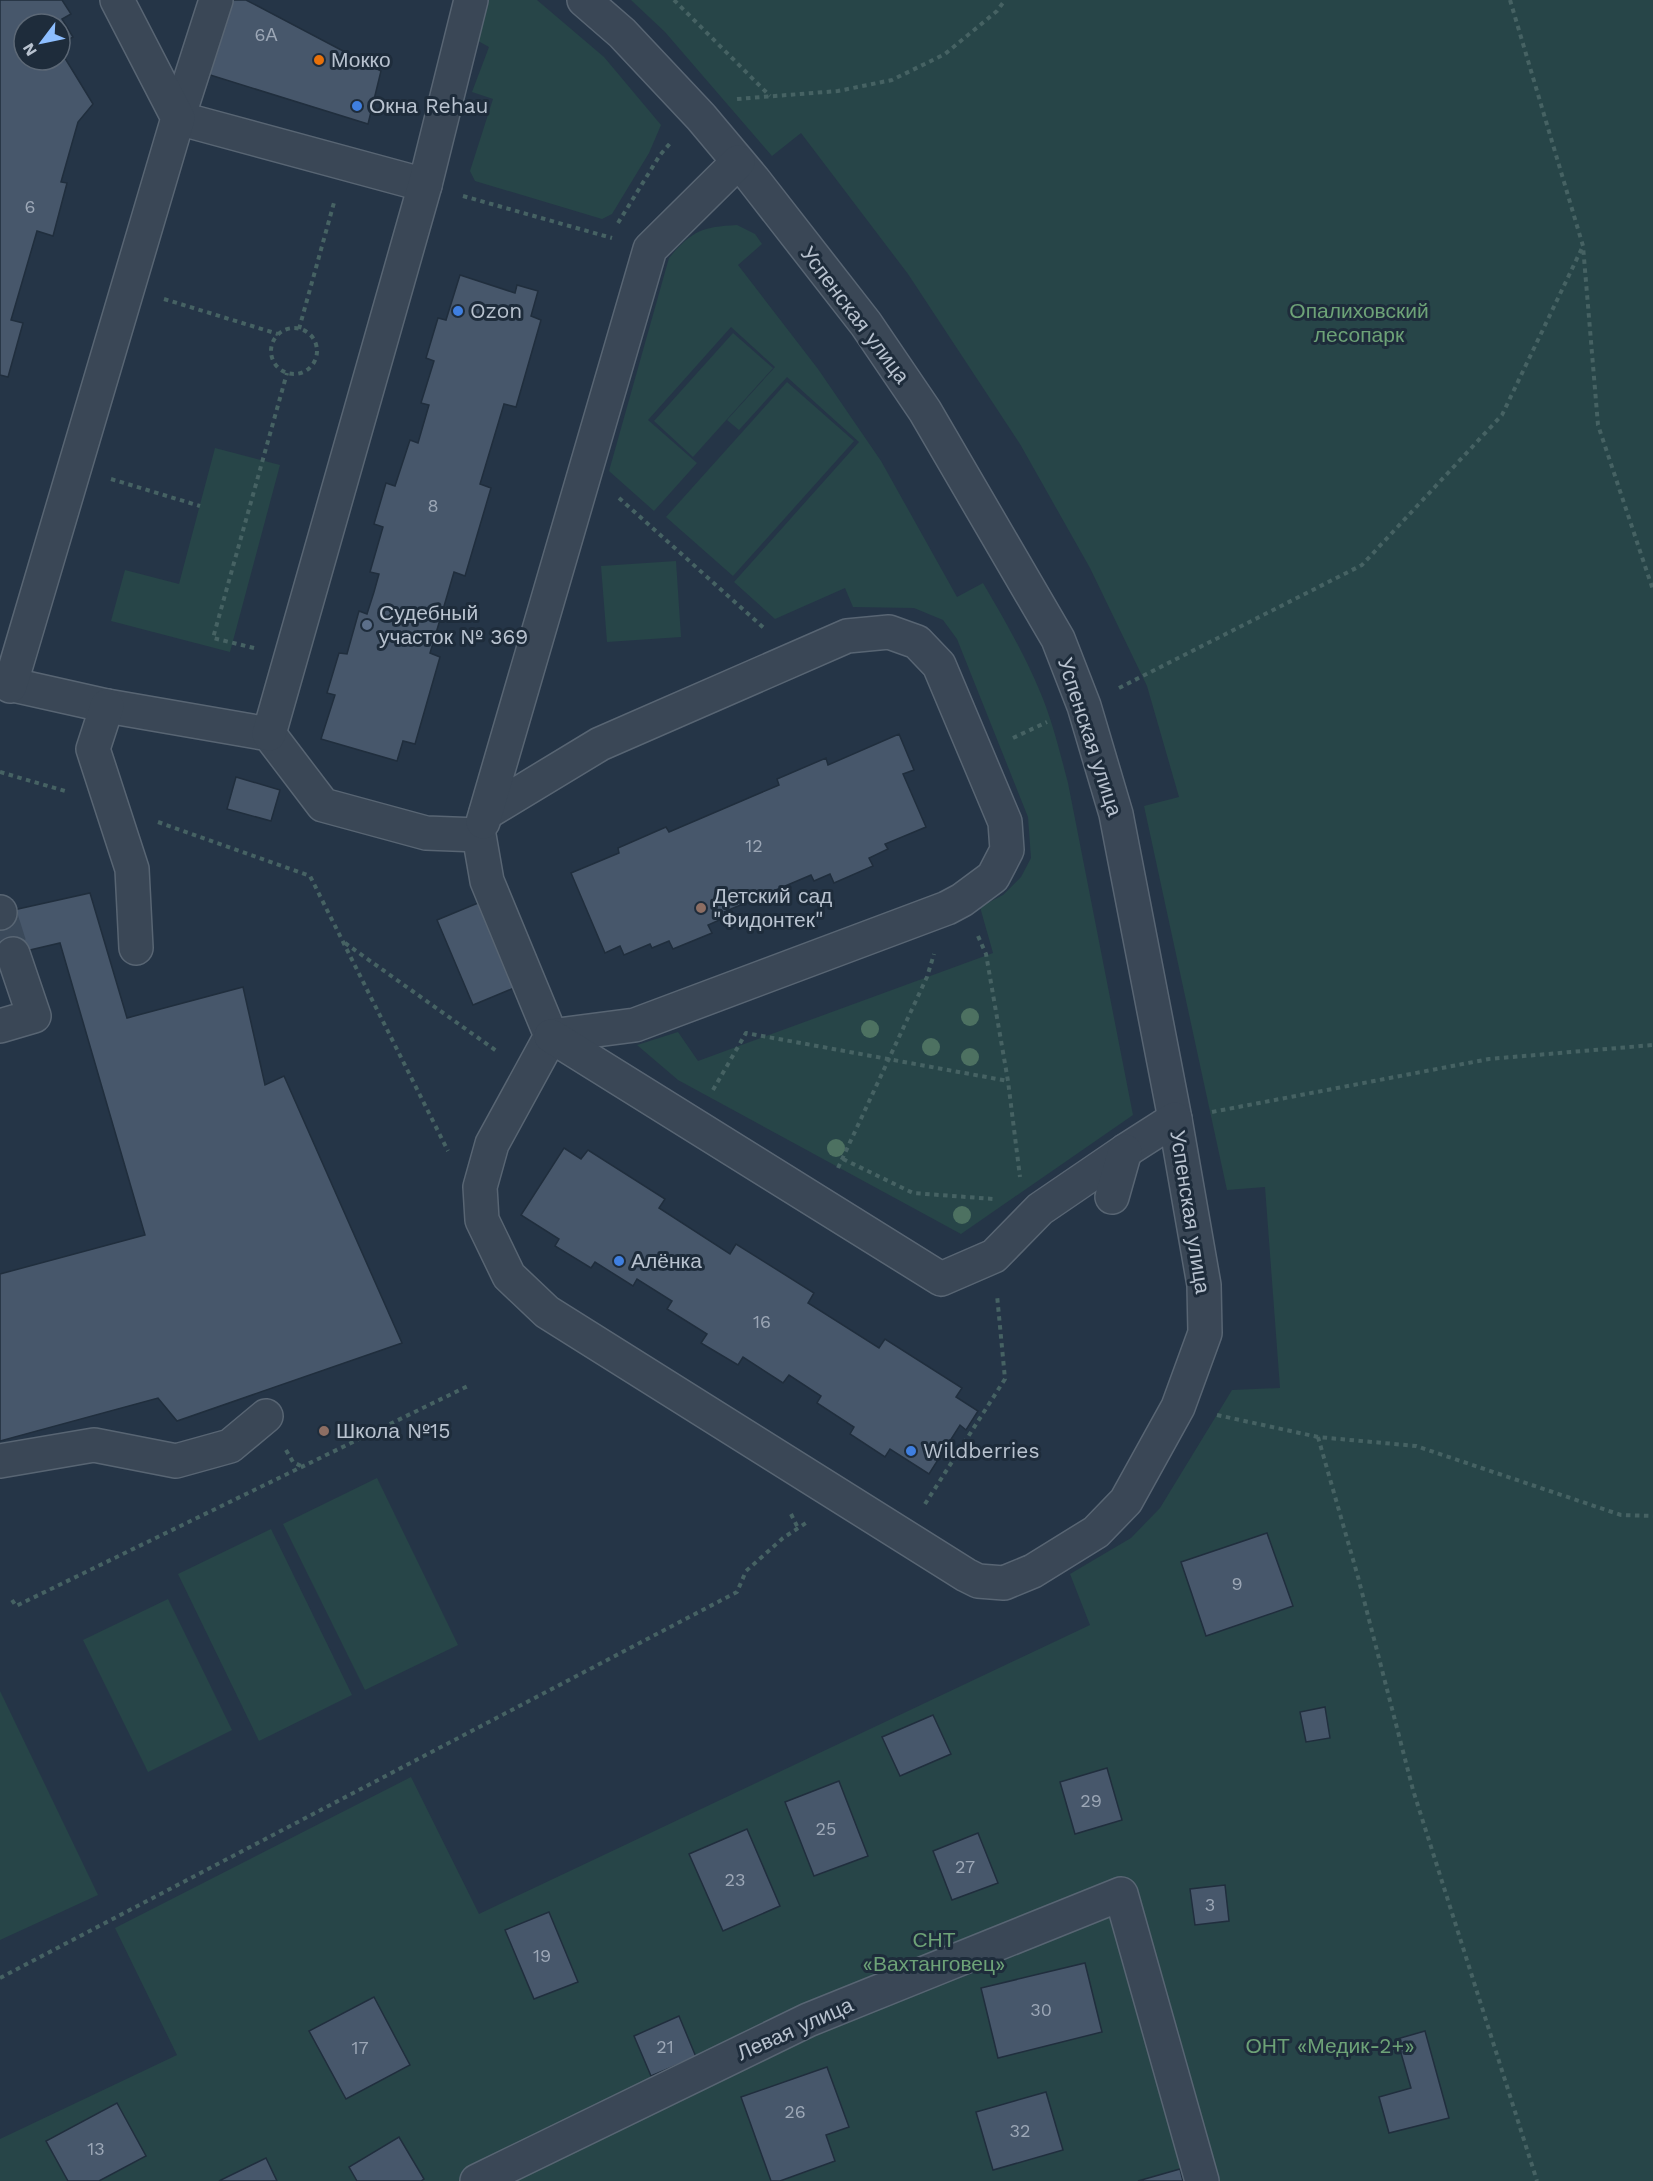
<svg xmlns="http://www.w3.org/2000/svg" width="1653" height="2181" viewBox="0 0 1653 2181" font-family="'Work Sans',sans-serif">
<rect width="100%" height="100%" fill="#253547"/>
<g fill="#274548">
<path d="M489 0H537L604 57 661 125 649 153 612 214 602 219 475 181 470 171 493 99 472 92 489 47 469 36Z"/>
<path d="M631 0H1653V2181H0V2139L177 2055 115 1928 411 1777 479 1914 1090 1625 1070 1574 1131 1538 1160 1508 1232 1390 1280 1388 1265 1187 1227 1190 1144 806 1179 797 1147 686 1090 568 1020 444 908 274 801 133 772 156 665 32Z"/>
<path d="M737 225 755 234 762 244 738 265 818 369 881 461 957 597 983 583C1004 619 1025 655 1041 694 1053 723 1060 753 1068 783L1133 1115 961 1234 678 1080 637 1045 678 1032 698 1061 993 953 980 907 1003 895 1021 877 1031 858 1028 817 957 639 943 620 914 608 853 607 845 588 775 619 734 582 859 442 787 377 739 430 727 420 775 367 731 327 648 420 697 463 654 511 609 471 669 258C692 231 701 227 737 225Z"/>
<path d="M733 333 773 368 693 457 654 421Z"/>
<path d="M787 382 854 441 733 576 666 517Z"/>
<path d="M215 448 280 465 230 652 111 621 125 570 179 584Z"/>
<path d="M676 561 681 637 607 642 601 566Z"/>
<path d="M377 1478 458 1645 365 1690 283 1524Z"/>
<path d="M271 1529 352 1695 259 1741 178 1574Z"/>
<path d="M168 1599 232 1730 148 1772 83 1640Z"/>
<path d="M0 1691 98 1895 0 1940Z"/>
</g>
<g fill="#47576b" stroke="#202e3d" stroke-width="1.5">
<path d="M0 0H62L71 14 62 19 73 37 60 45V24H24V60H60V50L93 104 78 122 61 182 67 183 53 236 37 231 11 320 23 323 8 377 0 375Z"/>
<path d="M227 0H246L381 71 368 124 207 74Z"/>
<path d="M460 275 515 293 517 285 538 291 531 316 541 320 516 407 504 404 480 484 491 488 465 576 454 572 442 613 430 653 440 657 415 744 403 741 397 761 321 739 335 695 327 693 339 653 347 654 359 611 367 614 374 592 379 574 370 572 383 527 374 524 386 483 395 486 410 440 418 443 429 405 421 403 434 361 426 358 438 318 446 320Z"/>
<path d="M899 734 914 770 903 774 926 827 885 844 888 849 869 858 873 866 834 883 830 874 814 881 811 875 724 912 726 917 708 925 712 933 673 949 669 941 652 948 650 944 624 955 620 946 605 953 571 873 619 853 618 848 666 827 669 832 779 785 777 779 826 758 828 765Z"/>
<path d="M236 777 280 790 271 821 227 809Z"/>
<path d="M90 893 127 1018 243 987 265 1085 284 1076 402 1343 177 1421 158 1398 0 1441V1274L145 1235 60 943 0 957V913Z"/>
<path d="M478 903 514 988 473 1005 437 920Z"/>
<path d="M564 1148 581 1159 588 1150 665 1199 659 1208 730 1254 736 1244 814 1293 808 1303 879 1348 885 1339 962 1388 956 1397 978 1411 966 1430 960 1425 929 1474 890 1449 885 1457 850 1434 854 1427 817 1403 821 1396 789 1375 783 1383 743 1357 738 1365 701 1343 707 1334 667 1309 672 1301 637 1279 633 1286 595 1262 591 1268 555 1246 559 1239 521 1215Z"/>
<path d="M1267 1533 1293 1606 1206 1636 1181 1562Z"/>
<path d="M1325 1707 1330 1738 1306 1742 1300 1712Z"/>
<path d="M933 1715 951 1754 900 1776 882 1737Z"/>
<path d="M1107 1768 1122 1820 1075 1834 1060 1782Z"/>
<path d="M839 1781 868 1856 814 1876 785 1802Z"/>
<path d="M747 1829 780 1906 723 1931 689 1854Z"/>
<path d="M978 1833 998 1883 952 1900 933 1851Z"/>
<path d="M1225 1885 1229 1921 1195 1925 1190 1889Z"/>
<path d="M549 1912 578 1982 534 1999 505 1930Z"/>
<path d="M1085 1963 1102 2032 998 2058 981 1988Z"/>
<path d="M374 1997 410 2065 346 2099 309 2031Z"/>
<path d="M679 2016 696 2057 651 2076 634 2036Z"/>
<path d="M1425 2031 1449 2118 1389 2133 1379 2097 1411 2088 1397 2039Z"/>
<path d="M827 2067 849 2127 826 2135 835 2161 780 2181H771L741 2097Z"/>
<path d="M1046 2092 1063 2150 993 2170 976 2112Z"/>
<path d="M117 2103 146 2156 99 2181H68L46 2141Z"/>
<path d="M399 2137 424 2179 421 2181H357L349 2167Z"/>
<path d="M266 2158 277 2181H219Z"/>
<path d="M1180 2169 1183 2181H1138Z"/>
</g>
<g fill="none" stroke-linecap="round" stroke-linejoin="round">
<path stroke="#3b4a5b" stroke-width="33" stroke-dasharray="33 16" stroke-linecap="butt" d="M0 913 13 954"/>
<g stroke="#586573" stroke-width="36">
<g id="minor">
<path d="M216 0 178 118 425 185"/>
<path d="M0 682 107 706 269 734 323 805 426 833 479 835 487 881 551 1036 492 1144 480 1187 482 1220 509 1276 547 1312 966 1575 978 1581 1004 1583 1033 1571 1096 1532 1126 1501 1178 1407 1205 1333 1204 1285 1175 1119 1116 814 1084 706 1058 639 925 411 866 324 753 179 701 117 622 33 584 0"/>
<path d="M10 686 178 118 117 0"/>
<path d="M107 706 93 749 132 869 136 948"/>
<path d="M269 734 425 185 471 0"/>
<path d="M486 813 600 744 847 636 889 632 917 642 939 665 1005 822 1007 850 993 877 962 900 947 908 635 1025 551 1036"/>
<path d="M483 822 650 249 738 162"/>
<path d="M0 912V913"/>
<path d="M0 1026 34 1016 13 954"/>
<path d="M551 1036 941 1279 994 1256 1040 1209 1125 1151 1175 1119"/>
<path d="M1112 1197 1125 1151"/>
<path d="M0 1461 94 1445 176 1461 230 1446 266 1416"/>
<path d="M477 2181 808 2020 1121 1894 1202 2181"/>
</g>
</g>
<g stroke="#466263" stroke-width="4" stroke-dasharray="4.5 4.5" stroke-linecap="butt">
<path d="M674 0 770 96"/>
<path d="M1510 0 1583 246 1598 425 1653 590"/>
<path d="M737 99 838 91 892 80 945 54 997 11 1005 0"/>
<path d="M463 196 612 238"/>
<path d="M618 223 660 155 672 141"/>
<path d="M164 299 278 334"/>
<circle cx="294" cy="351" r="23"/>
<path d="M299 329 335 199"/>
<path d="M111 479 200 506"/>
<path d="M619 498 765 629"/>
<path d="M254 648 213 638 287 373"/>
<path d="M1119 688 1362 565 1502 415 1583 246"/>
<path d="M1013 738 1047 722"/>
<path d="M0 772 65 791"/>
<path d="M158 822 310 876 448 1151"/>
<path d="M978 936 986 954 1008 1081 1020 1177"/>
<path d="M345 943 498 1052"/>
<path d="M713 1090 746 1033 1008 1081"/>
<path d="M1212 1112 1489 1059 1653 1045"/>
<path d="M843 1159 913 1193 994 1199"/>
<path d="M838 1168 927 977 934 954"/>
<path d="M1217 1415 1318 1437 1416 1446 1621 1515 1653 1516"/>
<path d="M1318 1437 1358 1577 1413 1790 1537 2181"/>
<path d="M286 1450 293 1462 301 1466"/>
<path d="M925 1504 1005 1379 997 1295"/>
<path d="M791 1514 798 1528"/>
<path d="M12 1600 16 1606 470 1385"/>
<path d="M0 1978 737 1592 746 1571 783 1538 809 1521"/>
</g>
<use href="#minor" stroke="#3a4756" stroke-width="33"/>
</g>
<g fill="#4d7161">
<circle cx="970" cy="1017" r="9"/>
<circle cx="870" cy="1029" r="9"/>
<circle cx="931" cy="1047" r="9"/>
<circle cx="970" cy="1057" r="9"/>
<circle cx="836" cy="1148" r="9"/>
<circle cx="962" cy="1215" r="9"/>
</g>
<circle fill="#e8710a" stroke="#1e2c3b" stroke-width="2" cx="319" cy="60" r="6"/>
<g fill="#3f7fe0" stroke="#1e2c3b" stroke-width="2">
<circle cx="357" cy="106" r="6"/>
<circle cx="458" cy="311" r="6"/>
<circle cx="619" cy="1261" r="6"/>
<circle cx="911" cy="1451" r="6"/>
</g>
<circle fill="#5c6f8a" stroke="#1e2c3b" stroke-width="2" cx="367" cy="625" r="6"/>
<g fill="#8d6e63" stroke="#1e2c3b" stroke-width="2">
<circle cx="701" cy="908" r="6"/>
<circle cx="324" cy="1431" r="6"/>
</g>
<g text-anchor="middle" stroke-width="6" stroke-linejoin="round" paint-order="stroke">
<g font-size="18" fill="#9ca7b6">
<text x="266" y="41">6А</text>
<text x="30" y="213">6</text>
<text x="433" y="512">8</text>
<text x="754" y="852">12</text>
<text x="762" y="1328">16</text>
<text x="1237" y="1590">9</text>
<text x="1091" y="1807">29</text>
<text x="826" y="1835">25</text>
<text x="965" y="1873">27</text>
<text x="735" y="1886">23</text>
<text x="1210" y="1911">3</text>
<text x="542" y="1962">19</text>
<text x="1041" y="2016">30</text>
<text x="665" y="2053">21</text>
<text x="360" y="2054">17</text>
<text x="795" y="2118">26</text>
<text x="1020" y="2137">32</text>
<text x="96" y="2155">13</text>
</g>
<g font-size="21" fill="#b8c2cf" stroke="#1e2c3b" text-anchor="start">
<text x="331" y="67">Мокко</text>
<text x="369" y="113">Окна Rehau</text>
<text x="470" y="318">Ozon</text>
<text x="379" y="620">Судебный<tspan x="379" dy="24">участок № 369</tspan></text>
<text x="713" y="903">Детский сад<tspan x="713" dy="24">"Фидонтек"</tspan></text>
<text x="631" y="1268">Алёнка</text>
<text x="336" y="1438">Школа №15</text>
<text x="923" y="1458">Wildberries</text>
</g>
<g font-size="21" fill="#6da277" stroke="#1e2c3b">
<text x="1359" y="318">Опалиховский<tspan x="1359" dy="24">лесопарк</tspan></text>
<text x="934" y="1947">СНТ<tspan x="934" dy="24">«Вахтанговец»</tspan></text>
<text x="1330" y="2053">ОНТ «Медик-2+»</text>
</g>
<g font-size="21" fill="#b8c2cf" stroke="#1e2c3b">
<text transform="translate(855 315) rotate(53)" y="7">Успенская улица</text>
<text transform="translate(1090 737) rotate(72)" y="7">Успенская улица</text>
<text transform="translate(1190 1212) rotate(81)" y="7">Успенская улица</text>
<text transform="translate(795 2029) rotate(-24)" y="7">Левая улица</text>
</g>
</g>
<g transform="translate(42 42) rotate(238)"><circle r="28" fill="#1e2c3b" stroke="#5c6876" stroke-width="1.5"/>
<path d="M0-4.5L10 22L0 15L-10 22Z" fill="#8dbeff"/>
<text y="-9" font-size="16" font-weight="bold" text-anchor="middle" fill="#b8c2cf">N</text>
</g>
</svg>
